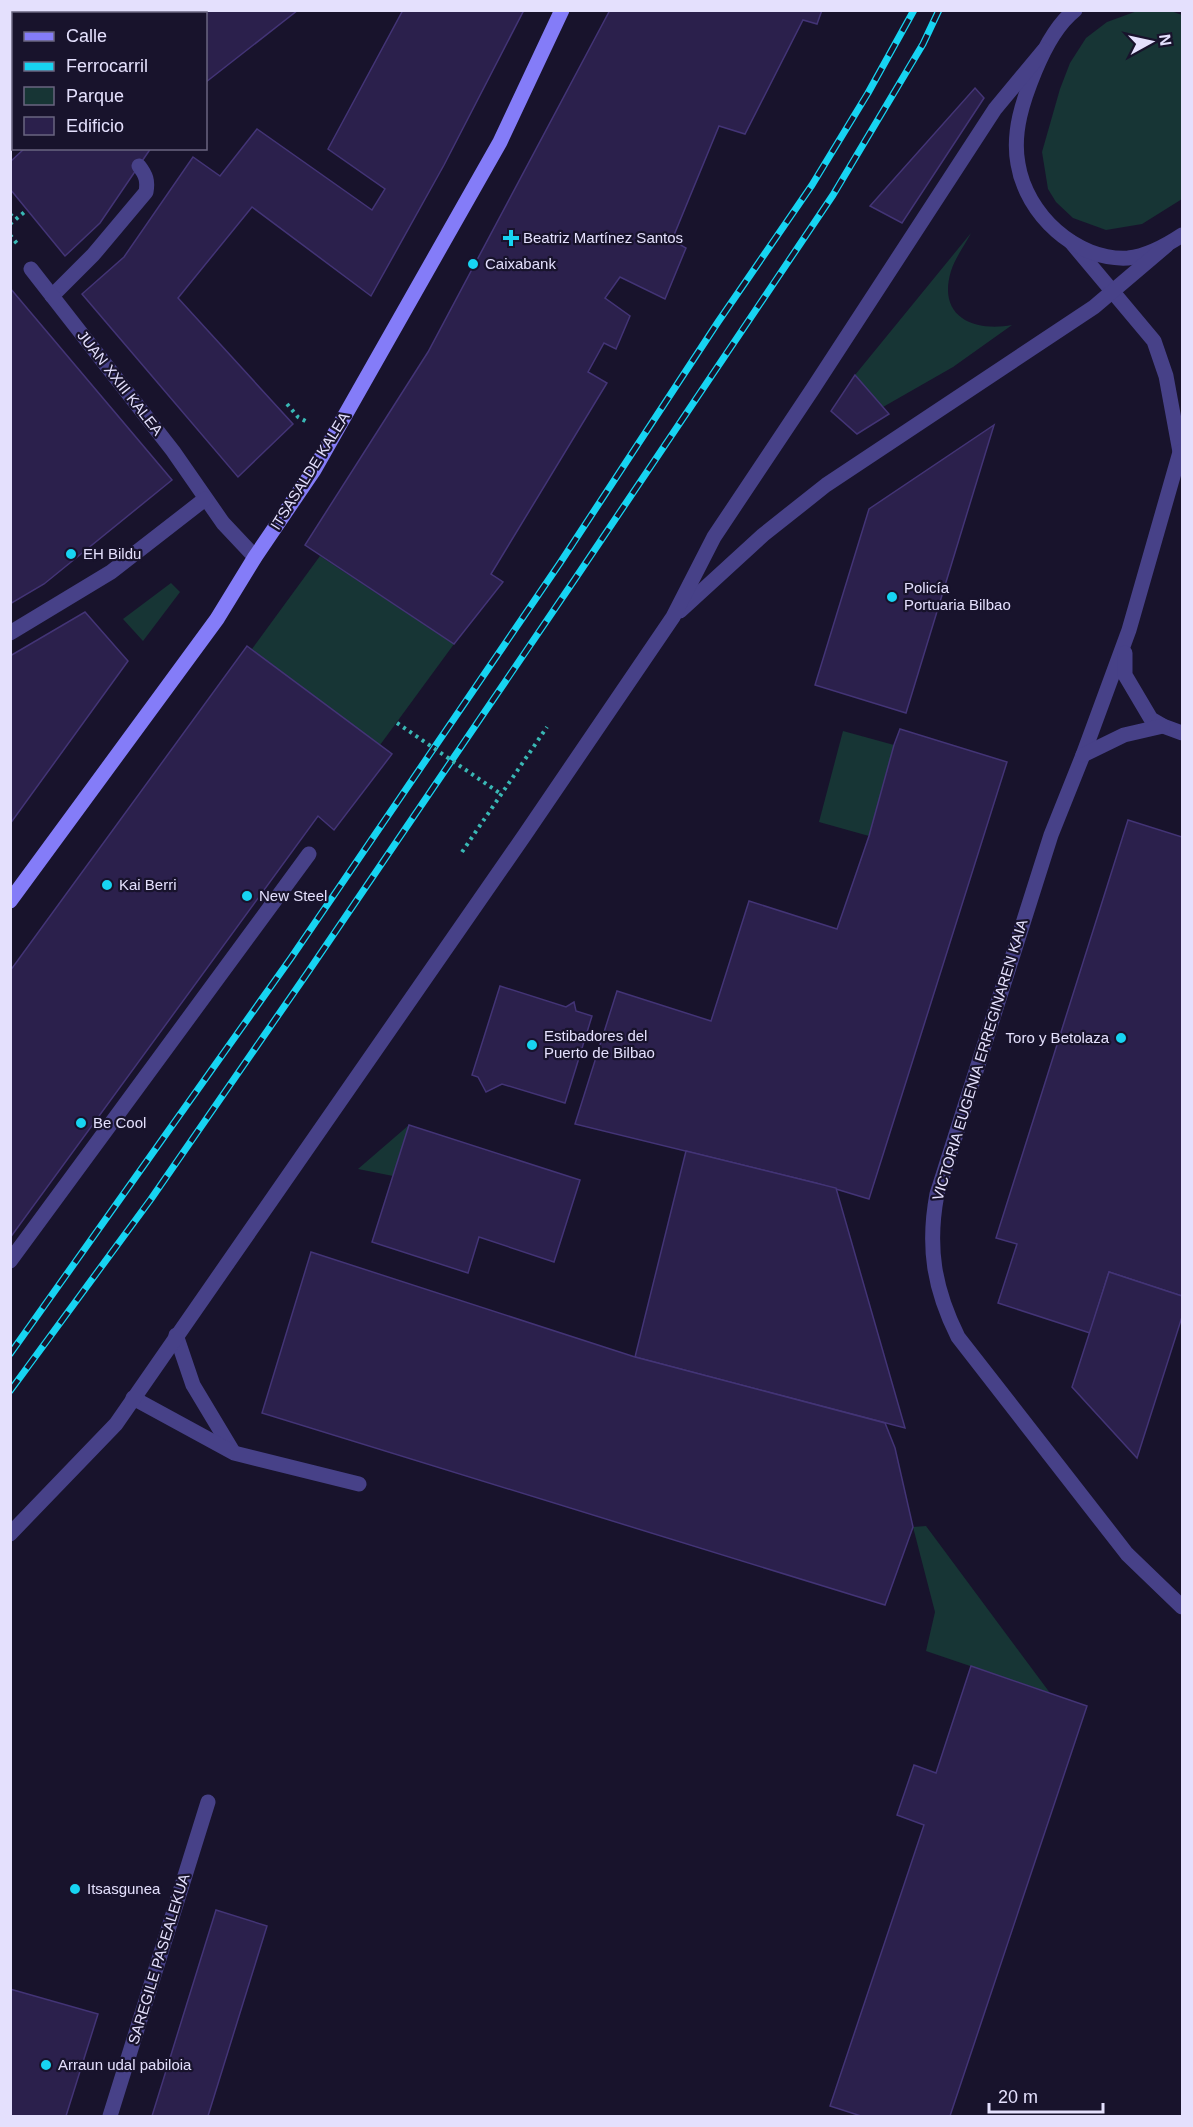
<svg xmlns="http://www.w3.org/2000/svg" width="1193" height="2127" viewBox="0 0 1193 2127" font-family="Arial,sans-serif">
<rect width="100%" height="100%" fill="#18132c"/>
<g fill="#173535">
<path d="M1140 10 1171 11 1182 15V199L1142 224 1106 230 1073 218 1056 202 1048 189 1042 152 1060 89 1070 63 1086 38 1107 22Z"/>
<path d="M971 233C965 245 955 258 951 271 937 317 974 332 1012 325L953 367 883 407 855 375Z"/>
<path d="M320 556 454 644 380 745 252 649Z"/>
<path d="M171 583 180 592 143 641 123 619Z"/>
<path d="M843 731 894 745 869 836 819 822Z"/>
<path d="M409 1125 393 1176 358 1169Z"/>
<path d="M926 1526 1050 1693 926 1651 935 1612 913 1527Z"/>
</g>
<g fill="#2b204c" stroke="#433476" stroke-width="1.5">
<path d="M10 10H103L99 14H14V77L10 79Z"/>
<path d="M181 10H298L206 82V14H177Z"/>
<path d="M403 10H524L444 165 371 296 252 207 178 298 293 424 238 477 82 294 124 257 193 157 220 176 257 129 372 210 385 189 328 149Z"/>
<path d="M610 10H822L817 24 803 20 745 134 719 126 672 240 686 248 665 299 620 277 605 298 630 316 616 349 604 343 588 372 607 383 491 574 503 582 454 644 305 545 428 352Z"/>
<path d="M975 88 984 98 902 223 870 206Z"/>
<path d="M25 148H151L100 223 65 256 10 189V162Z"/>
<path d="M10 288 172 480 44 584 10 604Z"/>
<path d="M855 375 889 414 857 434 831 411Z"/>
<path d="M994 425 906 713 815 685 869 509Z"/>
<path d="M85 612 128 661 10 824V656Z"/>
<path d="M247 646 392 754 334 830 318 816 10 1238V971Z"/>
<path d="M900 729 1007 762 869 1199 816 1183 575 1124 617 991 711 1021 749 901 837 929 869 836 894 745Z"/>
<path d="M1128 820 1182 837V1296L1109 1272 1090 1333 998 1303 1017 1244 996 1238Z"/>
<path d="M500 986 566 1007 574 1002 576 1011 592 1016 565 1103 502 1084 486 1092 478 1077 472 1075Z"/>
<path d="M409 1125 580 1180 554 1262 479 1237 468 1273 372 1242Z"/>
<path d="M686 1151 836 1188 905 1428 635 1357Z"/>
<path d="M311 1252 635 1357 885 1423 895 1448 913 1527 885 1605 262 1413Z"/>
<path d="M1109 1272 1182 1296V1317L1137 1458 1072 1387Z"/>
<path d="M971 1666 1087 1706 950 2116H861L830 2106 924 1825 897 1815 914 1765 936 1773Z"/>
<path d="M216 1910 267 1926 208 2116H152Z"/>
<path d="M10 1989 98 2014 66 2116H10Z"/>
</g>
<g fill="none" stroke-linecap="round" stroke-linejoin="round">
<g stroke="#39b8b5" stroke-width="4" stroke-dasharray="3 4.5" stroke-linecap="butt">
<path d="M10 214 13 217 10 219"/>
<path d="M10 224 27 210"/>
<path d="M10 235 19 246"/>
<path d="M287 404 298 417 309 423"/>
<path d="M462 852 547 727"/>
</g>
<g stroke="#474188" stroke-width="15">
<path d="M1071 242 1154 341 1166 376 1180 452 1182 445"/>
<path d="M52 296 93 255 146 192C148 181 146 175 139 166"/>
<path d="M1180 452 1129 630 1083 755 1051 835 937 1194C927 1247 934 1289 958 1337L1127 1554 1182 1607"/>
<path d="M1125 653V675L1151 719 1163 726 1182 733"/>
<path d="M1083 755 1124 735 1163 726"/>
<path d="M176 1335 193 1385 232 1450"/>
<path d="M133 1398 234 1453 359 1484"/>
</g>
<g stroke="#474188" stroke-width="15">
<path d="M1075 10C1056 25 1044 49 1035 71 1023 100 1012 132 1018 164 1026 214 1076 261 1128 258 1148 256 1167 245 1182 235"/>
<path d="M154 14 158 10"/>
<path d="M10 128 14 125"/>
<path d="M31 269 173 451 223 523 255 557"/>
<path d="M680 611 763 535 826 485 1094 307 1167 245"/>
<path d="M10 633 111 572 205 499"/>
<path d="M10 1261 309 854"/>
<path d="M10 1534 116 1424 524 836 673 617 714 537 812 390 995 109 1044 50"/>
<path d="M110 2116 208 1802"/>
</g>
<path stroke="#847cf8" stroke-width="15" d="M10 901 217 619 255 557 314 470 500 142 562 10"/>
<g stroke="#17d4f2" stroke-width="7">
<g id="rail">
<path d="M10 1354 291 958 560 563 718 322 812 185 868 93 914 10"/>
<path d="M10 1391 151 1199 308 972 575 579 833 195 923 44 939 10"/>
</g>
</g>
<use href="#rail" stroke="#18132c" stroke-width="4.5" stroke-dasharray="14" stroke-linecap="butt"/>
<path stroke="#39b8b5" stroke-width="4" stroke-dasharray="3 4.5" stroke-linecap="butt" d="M397 723 501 794"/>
</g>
<g fill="#17d4f2" stroke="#18132c" stroke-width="2">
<path d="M508 229h6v6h6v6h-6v6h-6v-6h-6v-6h6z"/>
<circle cx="473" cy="264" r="6"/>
<circle cx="71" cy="554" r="6"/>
<circle cx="892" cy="597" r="6"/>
<circle cx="107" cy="885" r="6"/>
<circle cx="247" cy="896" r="6"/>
<circle cx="1121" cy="1038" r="6"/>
<circle cx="532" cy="1045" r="6"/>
<circle cx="81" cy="1123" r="6"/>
<circle cx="75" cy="1889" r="6"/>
<circle cx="46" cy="2065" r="6"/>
</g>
<g text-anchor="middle" stroke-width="4.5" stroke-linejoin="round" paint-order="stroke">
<g font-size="15" fill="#e4e0fd" stroke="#18132c" text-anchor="start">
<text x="523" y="243">Beatriz Martínez Santos</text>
<text x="485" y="269">Caixabank</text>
<text x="83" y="559">EH Bildu</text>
<text x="904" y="593">Policía<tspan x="904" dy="17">Portuaria Bilbao</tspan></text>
<text x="119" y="890">Kai Berri</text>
<text x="259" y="901">New Steel</text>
<text x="544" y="1041">Estibadores del<tspan x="544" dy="17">Puerto de Bilbao</tspan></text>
<text x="1109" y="1043" text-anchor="end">Toro y Betolaza</text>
<text x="93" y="1128">Be Cool</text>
<text x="87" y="1894">Itsasgunea</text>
<text x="58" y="2070">Arraun udal pabiloia</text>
</g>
<g font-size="15" fill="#e4e0fd" stroke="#18132c">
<text transform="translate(120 383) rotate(52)" y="5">JUAN XXIII KALEA</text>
<text transform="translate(310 471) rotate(-58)" y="5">ITSASALDE KALEA</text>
<text transform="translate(980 1060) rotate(-73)" y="5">VICTORIA EUGENIA ERREGINAREN KAIA</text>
<text transform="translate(159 1959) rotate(-73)" y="5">SAREGILE PASEALEKUA</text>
</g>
</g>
<rect width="1193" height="2127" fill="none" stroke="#e4e0fd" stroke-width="24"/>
<rect x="12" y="12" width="195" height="138" fill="#18132c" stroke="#6a6580" stroke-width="1.5"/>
<rect x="24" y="32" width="30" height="9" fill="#847cf8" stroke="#6a6580" stroke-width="1.5"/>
<text x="66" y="42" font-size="18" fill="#e4e0fd">Calle</text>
<rect x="24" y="62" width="30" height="9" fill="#17d4f2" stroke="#6a6580" stroke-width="1.5"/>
<text x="66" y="72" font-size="18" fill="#e4e0fd">Ferrocarril</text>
<rect x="24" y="87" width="30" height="18" fill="#173535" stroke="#6a6580" stroke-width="1.5"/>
<text x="66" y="102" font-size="18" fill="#e4e0fd">Parque</text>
<rect x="24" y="117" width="30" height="18" fill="#2b204c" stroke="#6a6580" stroke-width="1.5"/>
<text x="66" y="132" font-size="18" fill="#e4e0fd">Edificio</text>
<g transform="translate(1151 42) rotate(82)" stroke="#18132c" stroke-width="4.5" paint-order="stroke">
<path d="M0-4.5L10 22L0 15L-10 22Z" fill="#e4e0fd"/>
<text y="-9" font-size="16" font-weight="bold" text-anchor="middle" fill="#e4e0fd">N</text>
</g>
<path d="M989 2103v9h114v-9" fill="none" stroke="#e4e0fd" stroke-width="3"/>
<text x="998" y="2103" font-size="18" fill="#e4e0fd" stroke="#18132c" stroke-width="4.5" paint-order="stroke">20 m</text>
</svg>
